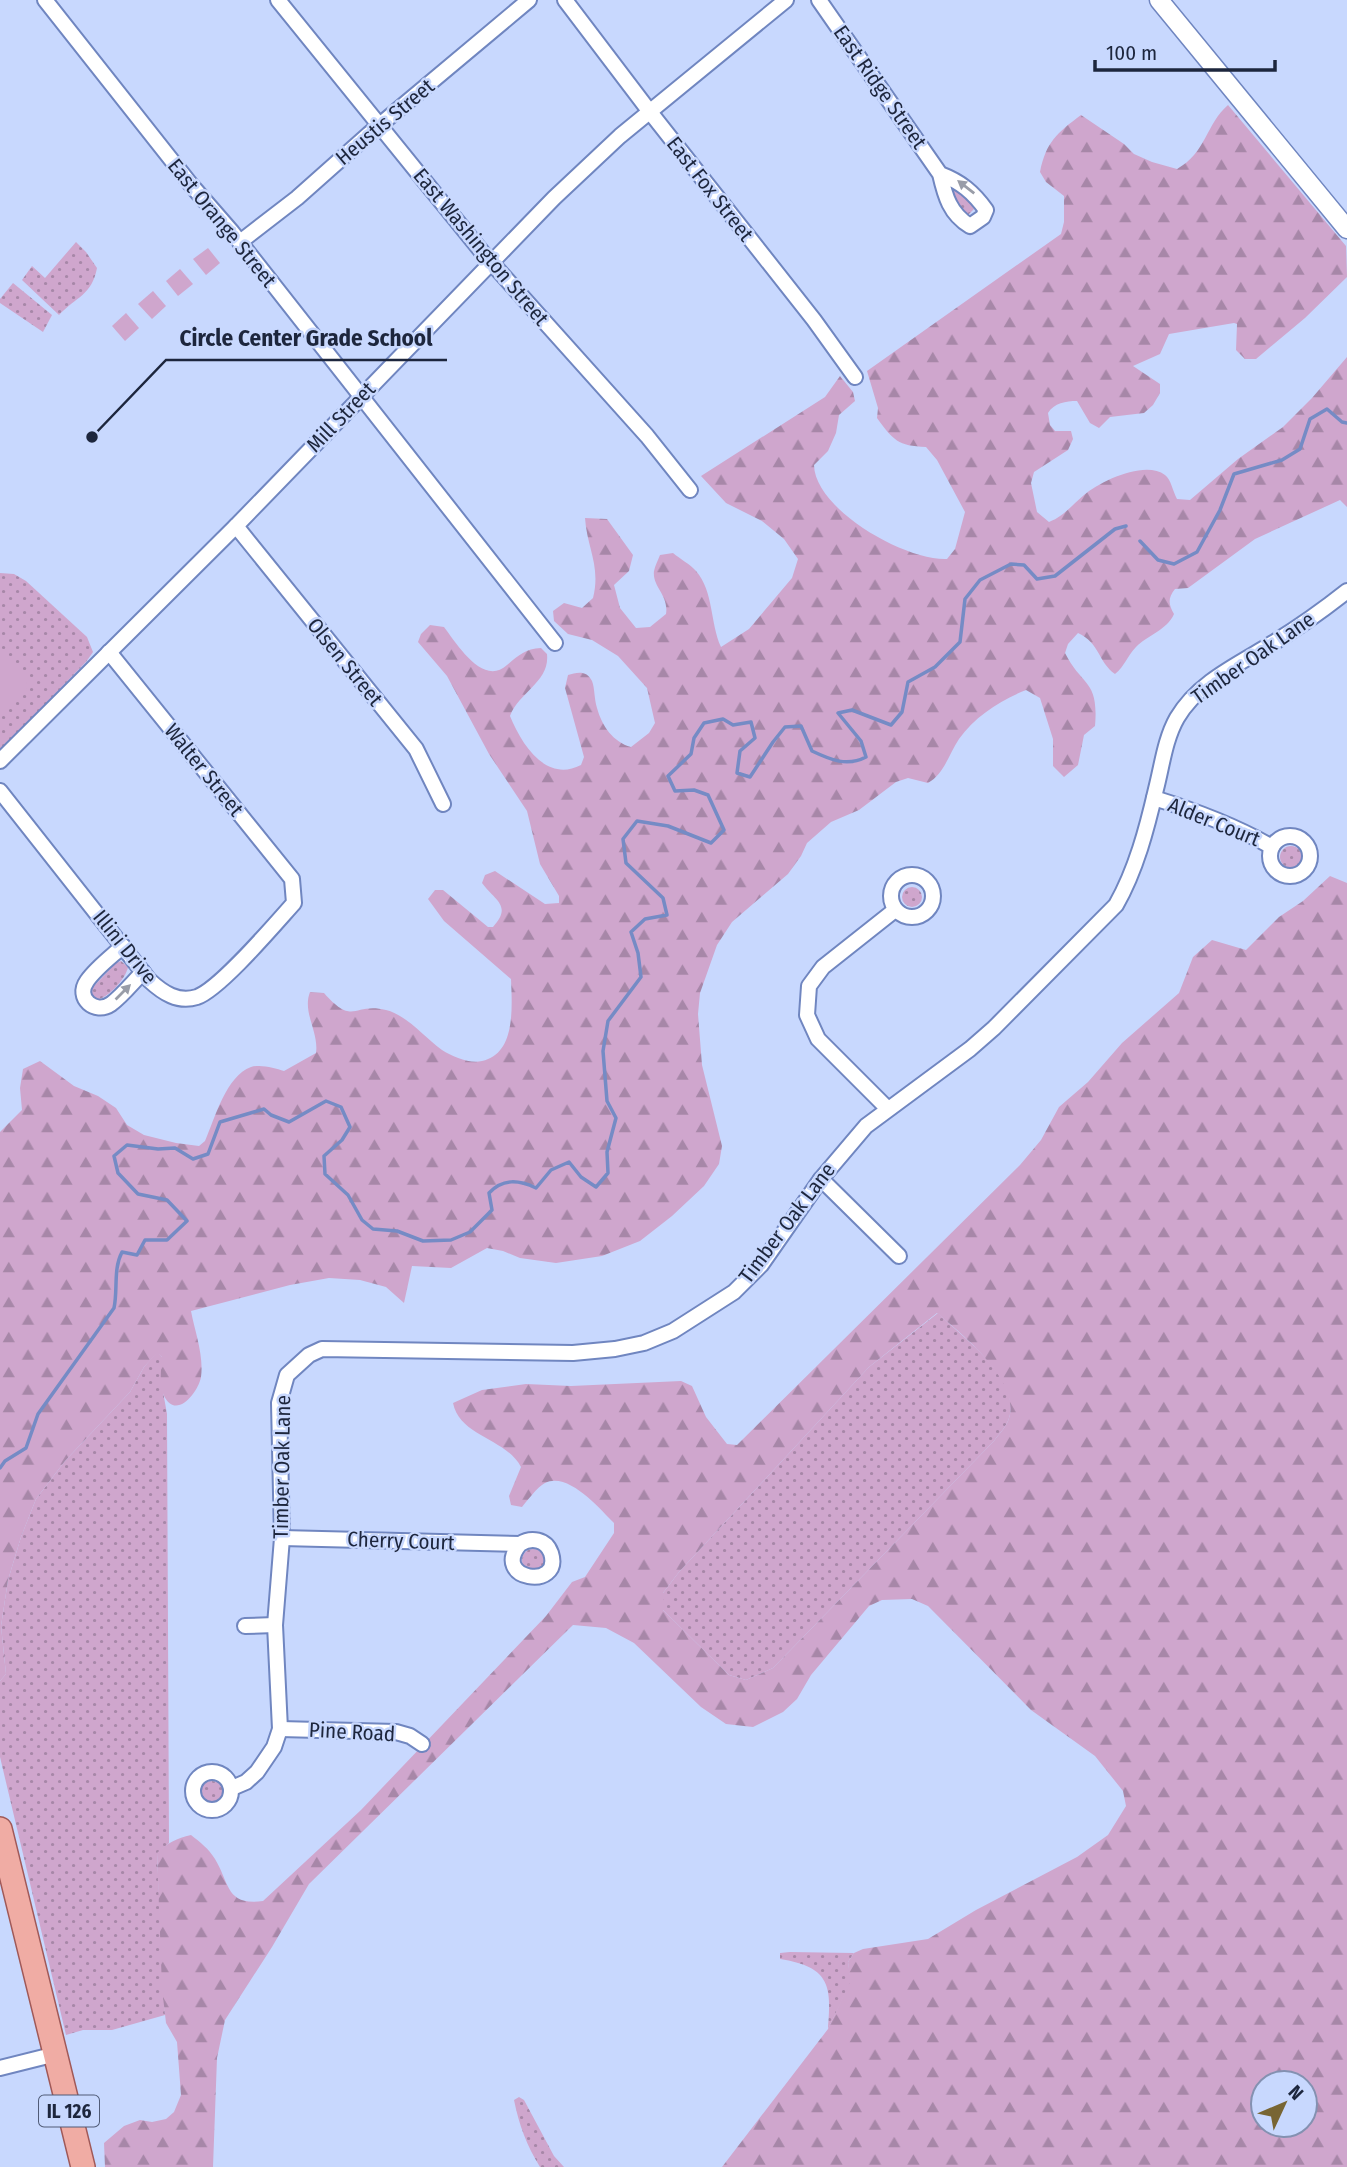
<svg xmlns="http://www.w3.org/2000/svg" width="1347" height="2167" viewBox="0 0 1347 2167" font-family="'Fira Sans Condensed',sans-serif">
<defs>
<pattern id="grass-dots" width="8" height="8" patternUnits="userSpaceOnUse" patternTransform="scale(1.75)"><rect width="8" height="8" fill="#cfa6cd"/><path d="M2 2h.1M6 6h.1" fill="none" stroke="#a787a8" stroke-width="1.8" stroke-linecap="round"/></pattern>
<pattern id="forest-firs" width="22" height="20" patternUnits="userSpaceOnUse" patternTransform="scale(1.75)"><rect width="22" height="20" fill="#cfa6cd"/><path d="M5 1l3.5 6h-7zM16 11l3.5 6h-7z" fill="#a787a8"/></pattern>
</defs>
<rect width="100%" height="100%" fill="#c8d8fe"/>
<g fill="url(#grass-dots)">
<path d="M952 185C962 188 972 198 974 209L968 215 956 208 950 187Z"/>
<path d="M76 242 86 252 97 268C92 295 76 297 59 315L22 280 32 266 45 278Z"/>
<path d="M13 283 52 315 43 332 0 303V299Z"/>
<path d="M0 573 14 574 26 581 87 637 93 652 86 662 0 750Z"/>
<circle cx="1291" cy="857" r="11"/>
<circle cx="912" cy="897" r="10"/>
<path d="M121 961 128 967C126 979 107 999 96 1000L90 993 92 988 116 963Z"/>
<path d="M938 1313C962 1337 1022 1379 1009 1418 1007 1426 999 1434 994 1441L773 1668 746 1680 729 1675 663 1610V1593L679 1572 869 1367Z"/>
<path d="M157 1352 162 1357V1386L167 1414 169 1843 157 1854 165 2015 112 2030H83L66 2035 0 1757V1681L6 1674 1 1626 8 1580 21 1537 36 1499 65 1461 130 1392 144 1367Z"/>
<circle cx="533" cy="1560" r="11"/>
<circle cx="212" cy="1792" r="11"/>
<path d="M790 1952 854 1953 848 1962 851 1982 828 2029C832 1984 829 1967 780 1959V1953Z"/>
<path d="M519 2097 524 2100 554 2156 564 2167H540C527 2146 519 2125 514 2100Z"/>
</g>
<g fill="url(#forest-firs)" fill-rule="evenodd">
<path d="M1228 105 1346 246 1347 277 1305 318 1256 359H1245L1236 350 1237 324 1234 323 1169 334 1160 354 1133 366 1160 384V393L1153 405 1144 413 1110 417 1099 428 1090 423 1077 401C1066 401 1054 403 1048 413L1050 425 1055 431H1071L1073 439 1068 450 1034 472 1031 483 1037 512 1049 522C1064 516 1071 506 1084 495 1101 481 1145 460 1165 475 1171 479 1173 492 1177 499L1190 500 1238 459 1283 427 1312 398 1347 357V507L1340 500 1255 539 1188 588 1175 589C1168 598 1168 604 1174 614 1167 630 1148 635 1136 647 1127 656 1125 666 1115 674 1098 662 1100 643 1078 633L1068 644 1065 653C1082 687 1099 679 1095 726L1084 735 1078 765 1064 777 1053 766V739L1040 698 1026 690C1001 700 975 716 959 739 949 754 944 774 928 783L908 778 896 782 859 810 831 822 807 843 801 856 788 874 732 922 717 945 700 993 698 1014 702 1065 722 1146 719 1164 704 1186 672 1216 640 1241 602 1256 556 1263 520 1258 503 1251 487 1248 451 1268 412 1266 404 1303 386 1287 360 1280 329 1278 290 1285 191 1311C195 1332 204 1356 201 1377 198 1393 176 1420 164 1396 159 1386 161 1369 162 1357L157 1353 144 1367 130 1392 65 1461 36 1499 21 1537 8 1580 1 1626 6 1674 0 1681V1132L22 1110 20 1088 23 1069 40 1061 74 1086 98 1096 116 1108 127 1125 144 1135 176 1143 199 1146 205 1141C215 1118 226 1076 251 1067 261 1064 275 1068 284 1071L316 1053C319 1032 302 1012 310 992L324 993C354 1027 353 1002 386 1010 407 1015 425 1038 442 1050 453 1057 470 1064 482 1061 516 1054 512 1007 511 979L444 921 428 899 435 890H443L488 927H493C513 905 494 900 482 883L485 875 495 871 545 904 559 903V896L540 864 527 811 489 754 447 676 418 642 421 634 430 625 444 627C457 644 483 687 507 665 519 655 525 649 541 648L547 654C550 682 520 691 510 716 522 745 546 783 581 765L584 757 565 688 568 675C577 672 587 670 592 681 595 689 594 699 597 708 602 726 613 742 631 747L649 733 655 723 647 688 618 656 592 640 568 634 554 621 553 611 564 603 582 608 593 598C601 566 587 548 585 518L607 519 633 555 629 571 614 585 620 608 636 628 650 627 666 614C669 595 652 587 654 571 655 566 658 560 660 555L673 553C680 559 690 564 696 571 714 592 710 623 721 647L749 629 792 578 798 559 784 539 762 521 726 503 701 476 825 397 840 376 853 392 855 401 839 415 836 433 828 451 814 465C815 510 906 561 947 559L955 549 965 512 937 460 926 447C898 446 893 440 877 418L878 408 867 371 1061 234 1064 222V196L1046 182 1040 172C1046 142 1057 133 1081 115L1124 144 1134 154 1152 162 1177 169C1206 153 1206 124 1228 105Z"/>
<path d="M1330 876 1347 883V2167H722L828 2029 850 1982 848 1962 854 1953 863 1949 928 1939 976 1910 1077 1857 1108 1835 1126 1806 1123 1791 1095 1756 1031 1710 928 1606 912 1599 882 1600 869 1606 811 1675 797 1699 783 1712 753 1727 726 1724 701 1707 634 1643 606 1628 573 1625 309 1884 272 1947 225 2020 217 2058 213 2167H105L104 2143 124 2126 140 2120 152 2122 166 2119 174 2112 181 2095 177 2042 166 2023 162 1988 157 1853C167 1843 177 1838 191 1835 200 1842 209 1849 215 1859 230 1884 226 1906 263 1901L361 1810 546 1616 572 1582 585 1577 614 1533V1523C600 1509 568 1471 545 1483 537 1487 528 1500 522 1507L511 1505 509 1496 521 1467C506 1438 460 1437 453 1403L482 1390 526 1384 571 1386 681 1381 692 1386 706 1417 727 1444 737 1445 1020 1165 1041 1140 1059 1107 1088 1082 1122 1043 1179 993 1193 957 1212 940 1246 950 1279 917 1303 901ZM937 1313C962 1334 1021 1382 1009 1418 1007 1426 999 1434 994 1441L773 1668 746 1680 729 1675 663 1610V1593L679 1572 869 1367ZM1263 2083H1305V2125H1263Z"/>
</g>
<g fill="#cfa6cd">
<path d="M208 248 220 263 206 275 193 259Z"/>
<path d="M180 269 193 284 178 296 166 281Z"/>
<path d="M153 291 166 306 152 319 138 304Z"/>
<path d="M126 313 139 328 125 341 112 326Z"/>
<path d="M0 652 27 682 26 692 0 717Z"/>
</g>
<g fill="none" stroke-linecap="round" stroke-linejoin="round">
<g stroke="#758bc5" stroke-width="3.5">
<path d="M1140 541 1158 560 1174 564 1197 552 1220 510 1234 474 1282 460 1300 449 1310 419 1327 409 1342 422 1347 423"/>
<path d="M0 1468 5 1461 26 1448 38 1414 114 1308C118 1290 113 1269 122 1252L137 1255 145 1240H167L187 1221 167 1200 138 1194 118 1173 114 1156 127 1145 158 1149 175 1148 193 1159 208 1154 220 1122 264 1109 271 1115 289 1122 326 1101 341 1107 350 1127 342 1140 324 1156 325 1174 348 1195 362 1220 373 1229 397 1231 423 1241 451 1240 470 1232 492 1210 489 1193C503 1178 519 1180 536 1188L551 1170 569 1162 581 1177 596 1187 608 1173 607 1152 616 1118 607 1101 603 1051 608 1021 641 977 638 953 631 932 645 919 667 915 663 898 626 863 623 839 637 821 668 826 711 843 724 830 708 795 694 790 675 791 668 776 691 754 694 738 704 723 723 719 733 725 751 722 755 738 740 751 737 773 750 777 773 742 785 727 801 726 812 751C831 760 847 767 866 757L861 741 838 713 852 710 891 725 902 712 908 682 935 667 960 642 965 599 980 580 1011 564 1024 565 1037 579 1055 576 1115 529 1126 526"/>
</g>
<g stroke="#7086c0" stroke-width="18">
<g id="minor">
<path d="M45 0 192 186 232 232 555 643"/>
<path d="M278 0 482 252 647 436 690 490"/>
<path d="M565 0 650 112 814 320 855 377"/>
<path d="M819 0 940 174C945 196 950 214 970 226L983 217 986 210C973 192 961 182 940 174"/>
<path d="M240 242 297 198 369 134 529 0"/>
<path d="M236 526 416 749 443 804"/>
<path d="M0 761 236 526 554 198 620 136 786 0"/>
<path d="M0 791 149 980C163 993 178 1003 197 997 220 989 275 924 294 903L292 879 109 652"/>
<path d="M1154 798C1196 811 1234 825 1272 847"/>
<circle cx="1290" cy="856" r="20"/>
<circle cx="912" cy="896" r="21"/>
<path d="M123 946C111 957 96 968 87 981 75 998 95 1015 111 1004 123 995 133 982 143 972"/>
<path d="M888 1109 818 1039 807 1015 809 986 823 967 895 910"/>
<path d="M821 1179 899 1256"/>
<path d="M282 1538 520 1544C531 1537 546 1539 551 1553 563 1591 490 1580 520 1544"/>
<path d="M245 1626 275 1625"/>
<path d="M280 1729 396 1732 410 1736 422 1744"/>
<circle cx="212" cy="1791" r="19"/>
<path d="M232 1788 246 1782 257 1772 274 1747 280 1729 275 1625 282 1538 279 1403 287 1375 309 1355 322 1349 573 1353 615 1349 644 1343 673 1331 734 1292 761 1265 821 1179 866 1126 970 1049 994 1028 1116 905C1136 870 1147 828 1156 789 1162 766 1165 739 1177 718 1198 682 1239 664 1273 643 1299 627 1323 610 1347 591"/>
<path d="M0 2068 56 2054"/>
</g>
</g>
<g stroke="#7086c0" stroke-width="21">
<path id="tertiary" d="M1159 0 1347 229"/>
</g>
<g stroke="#a05958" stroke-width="26">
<path id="primary" d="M0 1829 83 2167"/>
</g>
<use href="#minor" stroke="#fff" stroke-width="14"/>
<use href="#tertiary" stroke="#fff" stroke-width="18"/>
<use href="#primary" stroke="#f0aca4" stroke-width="23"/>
</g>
<defs><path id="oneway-solid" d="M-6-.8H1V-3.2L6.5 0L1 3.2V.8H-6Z" transform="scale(1.75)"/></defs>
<g fill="#999da8">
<use href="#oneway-solid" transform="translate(966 187) rotate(-142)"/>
<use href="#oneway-solid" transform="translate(123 992) rotate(-45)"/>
</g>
<g text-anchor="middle" stroke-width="5" stroke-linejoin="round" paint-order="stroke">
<rect fill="#c8d8fe" stroke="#505b77" stroke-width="2" x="39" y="2095.5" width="60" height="31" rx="5"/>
<g font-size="19" font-weight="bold" fill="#1d263d">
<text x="69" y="2118">IL 126</text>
</g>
<g font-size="21" fill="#1d263d" stroke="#c8d8fe">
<text transform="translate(880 87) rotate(55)" y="7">East Ridge Street</text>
<text transform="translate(385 122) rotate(-40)" y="7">Heustis Street</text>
<text transform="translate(710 189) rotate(52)" y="7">East Fox Street</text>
<text transform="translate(222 223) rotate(51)" y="7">East Orange Street</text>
<text transform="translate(481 247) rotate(50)" y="7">East Washington Street</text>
<text transform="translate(341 417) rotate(-46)" y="7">Mill Street</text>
<text transform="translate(1253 658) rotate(-35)" y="7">Timber Oak Lane</text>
<text transform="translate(345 662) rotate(51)" y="7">Olsen Street</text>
<text transform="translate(204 770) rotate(51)" y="7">Walter Street</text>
<text transform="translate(1214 822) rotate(22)" y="7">Alder Court</text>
<text transform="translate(125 947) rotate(51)" y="7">Illini Drive</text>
<text transform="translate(787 1223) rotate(-53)" y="7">Timber Oak Lane</text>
<text transform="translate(282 1467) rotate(-89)" y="7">Timber Oak Lane</text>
<text transform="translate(401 1541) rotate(2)" y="7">Cherry Court</text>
<text transform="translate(352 1732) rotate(3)" y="7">Pine Road</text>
</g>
</g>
<path fill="none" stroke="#1d263d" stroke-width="2.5" d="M92 437L166 360H447"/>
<circle fill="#1d263d" stroke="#c8d8fe" stroke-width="2.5" cx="92" cy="437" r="7"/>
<g font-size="23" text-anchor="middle" font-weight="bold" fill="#1d263d" stroke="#c8d8fe" stroke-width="5" stroke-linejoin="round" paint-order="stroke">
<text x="306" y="346">Circle Center Grade School</text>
</g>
<g transform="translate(1284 2104) rotate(46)"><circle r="33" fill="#c8d8fe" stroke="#8491b1" stroke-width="2"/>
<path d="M0-5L12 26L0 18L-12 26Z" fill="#786533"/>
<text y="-10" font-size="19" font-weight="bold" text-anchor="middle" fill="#1d263d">N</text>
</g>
<path d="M1095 60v10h180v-10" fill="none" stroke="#1d263d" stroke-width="3.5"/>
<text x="1106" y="60" font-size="21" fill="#1d263d" stroke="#c8d8fe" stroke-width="5" paint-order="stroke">100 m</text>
</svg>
